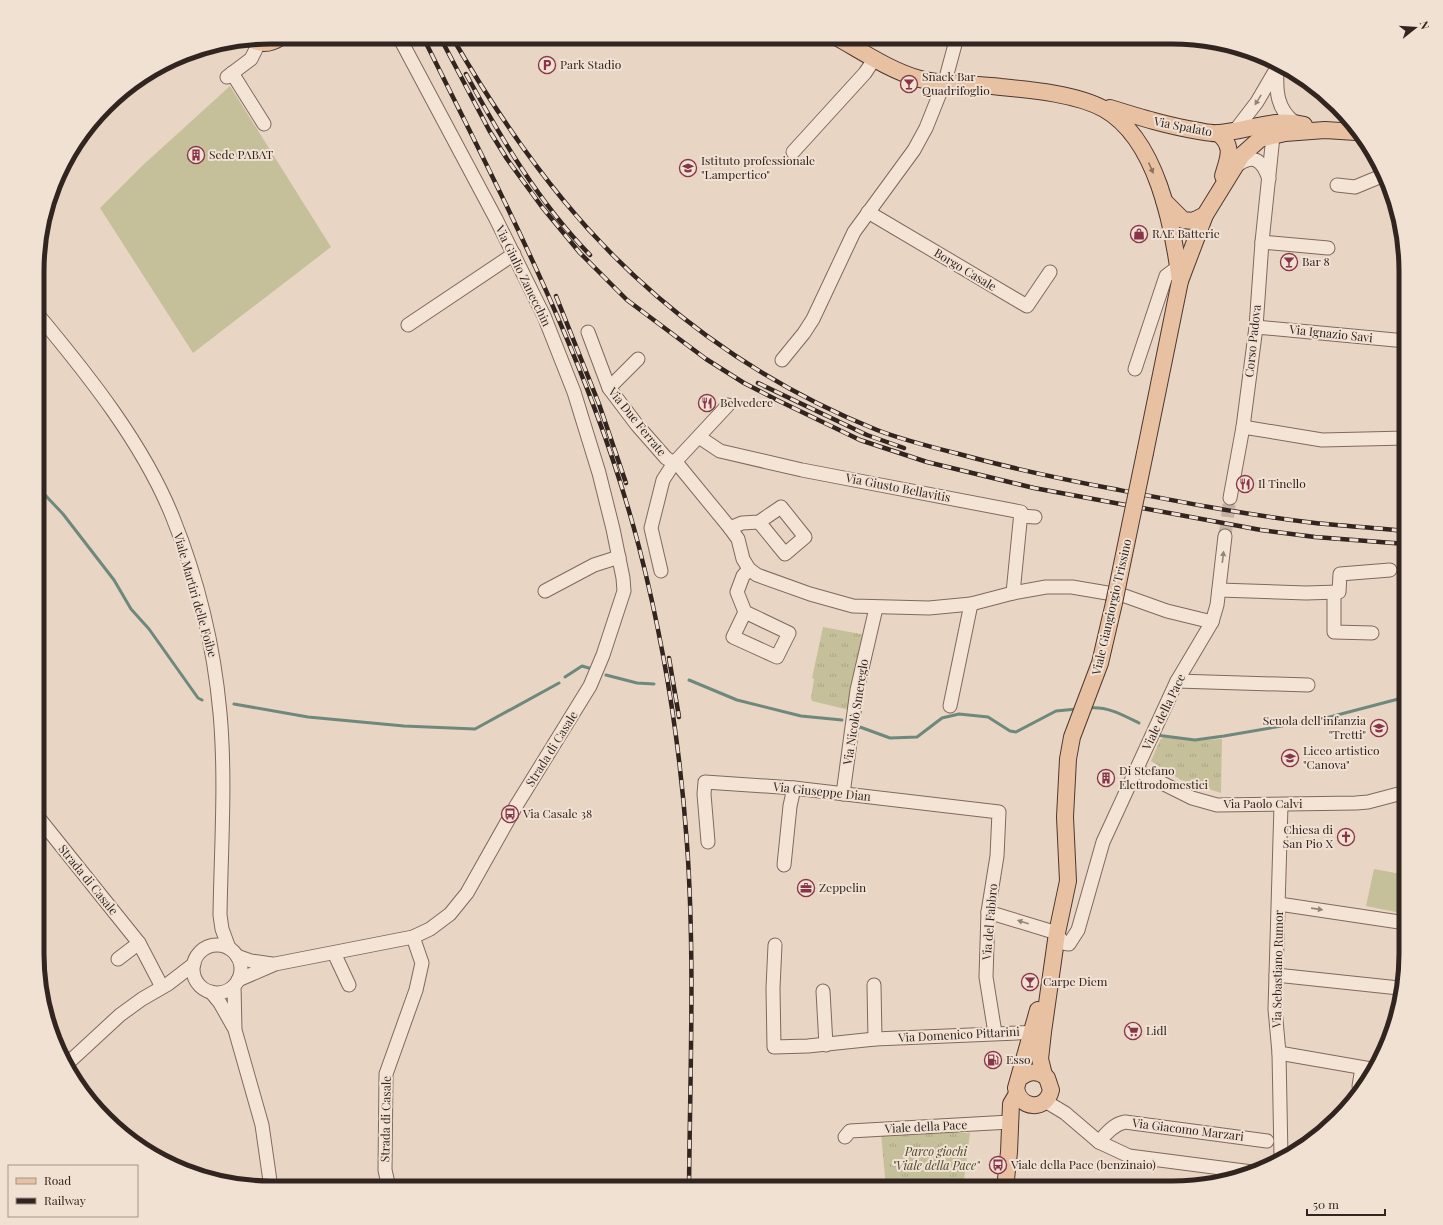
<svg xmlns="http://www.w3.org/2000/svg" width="1443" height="1225" viewBox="0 0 1443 1225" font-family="'Playfair Display',serif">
<defs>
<pattern id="grass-tufts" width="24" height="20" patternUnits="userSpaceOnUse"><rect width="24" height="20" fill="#c5c09a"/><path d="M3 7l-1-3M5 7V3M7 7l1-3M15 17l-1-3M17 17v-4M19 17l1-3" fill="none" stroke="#aaa584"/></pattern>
</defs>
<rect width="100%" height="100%" fill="#e8d5c4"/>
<g fill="url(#grass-tufts)">
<path d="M823 627 866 635 849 710 812 701 811 698 814 679 812 678Z"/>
<path d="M1165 736 1193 741 1222 739 1221 793 1181 780 1151 761 1160 740Z"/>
<path d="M956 1128 959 1133H970L963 1188H886L881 1133Z"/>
</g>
<g fill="#c5c09a">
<path d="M230 86 331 247 193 353 100 208 142 166Z"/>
<path d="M1374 869 1406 875V914L1366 906Z"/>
<path d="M942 1161 953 1173 934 1188H922L921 1179Z"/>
</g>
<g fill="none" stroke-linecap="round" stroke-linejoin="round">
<g stroke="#6e897c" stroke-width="3">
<path d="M39 490 46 496 63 514 114 580 131 609 149 629 198 698 202 700"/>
<path d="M606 675 637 683 654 684"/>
<path d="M565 677 582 666 592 669"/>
<path d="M689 680 737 700 801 716 842 720"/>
<path d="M234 704 308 717 404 726 475 729 559 683"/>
<path d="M1089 708C1107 706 1123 715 1139 723"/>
<path d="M860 727 890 738 917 737 942 718 959 714 988 717 1010 731 1016 732 1056 711 1077 709"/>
<path d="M1156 735 1195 740 1224 736 1322 719 1406 697"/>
</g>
<path stroke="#c4b2a3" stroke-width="13" stroke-dasharray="13 6" stroke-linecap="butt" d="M1225 536 1230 498"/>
<g stroke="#80685d" stroke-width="15">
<g id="minor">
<path d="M1277 72C1276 91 1277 109 1294 122"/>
<path d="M232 73 264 124"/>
<path d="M947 74 957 37"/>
<path d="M227 77 251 59 259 43"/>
<path d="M1234 132 1257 102 1278 66"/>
<path d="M793 152 865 73 875 58"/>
<path d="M1235 167C1253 153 1262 159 1269 179"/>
<path d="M1337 185 1355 187 1384 175"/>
<path d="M868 212 1027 306 1050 272"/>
<path d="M1262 242 1328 248"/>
<path d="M39 316C89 376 144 445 173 518 198 580 214 647 220 713 226 780 221 848 220 915L222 929 229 948"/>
<path d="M408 325 514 254"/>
<path d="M1256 327 1406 341"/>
<path d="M588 332 609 388 637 425 666 458 680 467 730 528 738 539 743 559 749 569 757 575 810 594 853 606 929 608 971 604 1013 593 1046 587H1072L1125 596 1167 611 1212 622"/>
<path d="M782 360 804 333 813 319 854 232 914 150 926 128 944 83"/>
<path d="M1135 369 1166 276 1178 267"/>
<path d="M609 388 638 359"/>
<path d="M1243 427 1322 440 1406 438"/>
<path d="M699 437 720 451 802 470 1021 512 1013 593"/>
<path d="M1230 498 1243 427 1256 327 1262 242 1273 136"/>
<path d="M1021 516 1035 517"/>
<path d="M730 528 742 523 759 522 785 554 805 537 781 507 759 522"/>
<path d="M661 571 651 528 663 480 674 463 728 405"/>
<path d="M1219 590 1306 593 1339 592 1340 574 1390 570"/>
<path d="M545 591 594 565 619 557"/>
<path d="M1334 592V632L1372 633"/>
<path d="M745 612 733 637 777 657 789 633 745 612 737 592 743 576 749 569"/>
<path d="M1177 681 1308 685"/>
<path d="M950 706 971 604"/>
<path d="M1136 770 1192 798 1217 805 1356 803 1368 802 1406 792"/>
<path d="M843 794 857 690 876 608"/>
<path d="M38 817 139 943 162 987"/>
<path d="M708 842 704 794 705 782 794 788 999 812 997 856 988 912 986 977 995 1033"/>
<path d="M784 865 790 806 794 788"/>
<path d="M1279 904 1406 923"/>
<path d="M988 912 1057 933 1063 943 1069 944 1078 930 1103 842 1177 681 1212 622 1217 605 1225 536"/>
<path d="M775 945 773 988 774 1047 808 1046 875 1039 1041 1032"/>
<circle cx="217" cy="969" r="24"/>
<path d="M334 953 349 985"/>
<path d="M237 956 251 961 272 964"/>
<path d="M118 959 139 943"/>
<path d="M1276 975 1399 988"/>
<path d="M238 980 275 964 413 937 430 929 450 914 467 893 516 806 590 686 603 655 624 591 623 578 613 529 599 473 574 392 561 359 544 316 496 219 399 37"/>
<path d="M874 985 875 1039"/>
<path d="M234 986 235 1030 262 1125 271 1188"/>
<path d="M823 991 826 1045"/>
<path d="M211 992 220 1003 233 1026"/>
<path d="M1279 1053 1371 1069"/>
<path d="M68 1063 120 1015 142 999 168 984 194 964"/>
<path d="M1359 1086 1362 1068"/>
<path d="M1045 1101 1065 1113 1099 1142 1129 1156 1252 1172"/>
<path d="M845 1137 850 1131 1010 1122"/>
<path d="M1099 1142C1106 1133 1114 1124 1125 1122L1267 1141"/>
<path d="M1281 1157 1279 1053 1275 1009 1281 805"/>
<path d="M389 1188 385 1170 386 1074 416 990 422 963 413 937"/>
</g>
</g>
<g stroke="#4f3831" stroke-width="18">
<g id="major">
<path d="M836 37C863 52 891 71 920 79 947 86 974 83 1001 87 1032 90 1077 94 1104 109 1157 139 1173 226 1180 281"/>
<path d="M253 40C262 45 272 43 281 37"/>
<path d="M1110 108C1139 117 1168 126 1199 131 1205 132 1213 134 1220 133 1248 131 1275 117 1304 125"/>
<path d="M1218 133C1235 147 1228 158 1223 176"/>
<path d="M1164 201 1183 220 1193 221 1205 215"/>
<path d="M1145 453 1180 281 1205 215 1242 155 1260 139 1285 133 1325 130 1356 132"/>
<path d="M1044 1075 1040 1059 1043 1032 1057 933 1068 881 1065 817 1068 759 1072 737 1100 663 1114 603"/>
<path d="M1020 1078C1029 1071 1038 1070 1047 1078L1051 1090C1046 1112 1019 1109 1016 1088L1038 1010"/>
<path d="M1005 1188 1009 1152 1011 1104 1017 1094"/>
</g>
</g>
<use href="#minor" stroke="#f4e4d6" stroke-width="13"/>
<use href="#major" stroke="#e7c1a1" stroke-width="16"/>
<g stroke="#32241f" stroke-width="4.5">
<g id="rail">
<path d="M423 37C505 202 592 367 639 547 664 644 680 744 687 844 695 958 690 1073 689 1188"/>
<path d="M440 37 489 130 507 159 542 207 580 253 627 300 706 359 744 383 777 400 860 440 927 462 1034 488 1261 530 1315 537 1406 544"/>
<path d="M452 37C485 94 522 150 564 201 647 302 756 382 877 430 903 440 931 447 959 454 1010 468 1061 479 1114 489 1181 502 1247 515 1315 523 1345 526 1376 528 1406 531"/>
<path d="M466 74C501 138 539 203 590 255"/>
<path d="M556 296 599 404 626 483"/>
<path d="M758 383 867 435 904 448"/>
<path d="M669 658 679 717"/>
</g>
</g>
<use href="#rail" stroke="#f0e1d3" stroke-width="3" stroke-dasharray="9" stroke-linecap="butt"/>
<g stroke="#4f3831" stroke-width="18" stroke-linecap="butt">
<path id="major-bridge" d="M1114 603 1145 453"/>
</g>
<use href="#major-bridge" stroke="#e7c1a1" stroke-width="16"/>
</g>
<defs><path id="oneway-solid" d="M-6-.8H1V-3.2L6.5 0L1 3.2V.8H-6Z"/></defs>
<g fill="#93847a">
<use href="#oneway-solid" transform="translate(1258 100) rotate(122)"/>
<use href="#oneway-solid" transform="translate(1223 557) rotate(-83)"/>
<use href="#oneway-solid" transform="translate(1317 909) rotate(8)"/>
<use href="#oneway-solid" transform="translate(1023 922) rotate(-163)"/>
</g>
<use fill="#8c7260" href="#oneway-solid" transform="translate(1151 168) rotate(66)"/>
<defs>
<g id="parking-ring" transform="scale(0.9)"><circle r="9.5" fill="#f0e1d3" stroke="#883548" stroke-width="1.5"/><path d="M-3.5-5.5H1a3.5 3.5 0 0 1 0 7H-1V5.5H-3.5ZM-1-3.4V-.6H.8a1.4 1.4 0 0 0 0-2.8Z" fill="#883548"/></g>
<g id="bar-ring" transform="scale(0.9)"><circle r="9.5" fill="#f0e1d3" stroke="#883548" stroke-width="1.5"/><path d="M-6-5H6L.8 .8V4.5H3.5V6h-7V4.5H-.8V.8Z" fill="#883548"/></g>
<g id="building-ring" transform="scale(0.9)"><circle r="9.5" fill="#f0e1d3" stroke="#883548" stroke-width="1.5"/><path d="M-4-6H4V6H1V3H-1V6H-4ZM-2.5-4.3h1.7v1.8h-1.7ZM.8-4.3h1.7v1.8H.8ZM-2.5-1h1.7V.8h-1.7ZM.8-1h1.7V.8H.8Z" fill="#883548"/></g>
<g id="school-ring" transform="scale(0.9)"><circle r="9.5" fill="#f0e1d3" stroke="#883548" stroke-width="1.5"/><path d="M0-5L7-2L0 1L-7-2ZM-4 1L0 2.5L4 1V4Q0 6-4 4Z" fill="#883548"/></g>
<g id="shop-ring" transform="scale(0.9)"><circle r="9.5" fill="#f0e1d3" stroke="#883548" stroke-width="1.5"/><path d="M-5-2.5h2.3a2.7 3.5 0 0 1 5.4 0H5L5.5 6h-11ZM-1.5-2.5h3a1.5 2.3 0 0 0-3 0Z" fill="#883548"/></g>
<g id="restaurant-ring" transform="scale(0.9)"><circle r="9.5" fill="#f0e1d3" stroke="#883548" stroke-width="1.5"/><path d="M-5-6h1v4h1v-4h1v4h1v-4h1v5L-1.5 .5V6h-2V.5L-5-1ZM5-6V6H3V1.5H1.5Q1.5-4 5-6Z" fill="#883548"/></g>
<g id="bus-ring" transform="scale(0.9)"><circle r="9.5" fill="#f0e1d3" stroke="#883548" stroke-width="1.5"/><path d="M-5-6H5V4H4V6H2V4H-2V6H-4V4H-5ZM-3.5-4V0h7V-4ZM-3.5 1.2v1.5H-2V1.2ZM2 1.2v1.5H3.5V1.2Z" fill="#883548"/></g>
<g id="church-ring" transform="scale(0.9)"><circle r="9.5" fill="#f0e1d3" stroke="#883548" stroke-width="1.5"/><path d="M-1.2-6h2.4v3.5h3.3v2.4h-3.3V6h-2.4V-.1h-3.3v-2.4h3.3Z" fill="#883548"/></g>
<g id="office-ring" transform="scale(0.9)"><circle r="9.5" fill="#f0e1d3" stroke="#883548" stroke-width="1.5"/><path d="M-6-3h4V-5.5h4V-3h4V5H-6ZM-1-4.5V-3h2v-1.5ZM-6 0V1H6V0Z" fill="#883548"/></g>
<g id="supermarket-ring" transform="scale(0.9)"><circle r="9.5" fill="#f0e1d3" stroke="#883548" stroke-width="1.5"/><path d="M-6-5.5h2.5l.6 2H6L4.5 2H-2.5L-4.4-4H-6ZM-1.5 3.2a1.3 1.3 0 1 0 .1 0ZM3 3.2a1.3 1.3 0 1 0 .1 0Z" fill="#883548"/></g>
<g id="fuel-ring" transform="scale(0.9)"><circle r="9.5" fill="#f0e1d3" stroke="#883548" stroke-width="1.5"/><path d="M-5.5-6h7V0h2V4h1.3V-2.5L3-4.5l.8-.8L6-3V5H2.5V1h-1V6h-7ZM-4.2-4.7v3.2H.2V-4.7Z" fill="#883548"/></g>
</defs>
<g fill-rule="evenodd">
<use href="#parking-ring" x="547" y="65"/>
<use href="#bar-ring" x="909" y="84"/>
<use href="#building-ring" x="196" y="155"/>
<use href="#school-ring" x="688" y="168"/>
<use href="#shop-ring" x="1139" y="234"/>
<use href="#bar-ring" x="1289" y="262"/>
<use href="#restaurant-ring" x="707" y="403"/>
<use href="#restaurant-ring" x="1245" y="484"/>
<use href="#school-ring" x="1379" y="728"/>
<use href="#school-ring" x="1290" y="758"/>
<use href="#building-ring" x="1106" y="778"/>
<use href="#bus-ring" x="510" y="814"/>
<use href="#church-ring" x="1346" y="837"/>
<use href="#office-ring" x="806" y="888"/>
<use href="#bar-ring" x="1030" y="982"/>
<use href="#supermarket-ring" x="1133" y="1031"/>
<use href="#fuel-ring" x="993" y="1060"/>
<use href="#bus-ring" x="998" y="1165"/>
</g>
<g text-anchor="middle" stroke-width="4" stroke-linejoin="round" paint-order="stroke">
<g font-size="12" fill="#32241f" stroke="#f0e1d3" text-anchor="start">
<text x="560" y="69">Park Stadio</text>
<text x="922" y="81">Snack Bar<tspan x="922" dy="14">Quadrifoglio</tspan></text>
<text x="209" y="159">Sede PABAT</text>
<text x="701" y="165">Istituto professionale<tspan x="701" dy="14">"Lampertico"</tspan></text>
<text x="1152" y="238">RAE Batterie</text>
<text x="1302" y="266">Bar 8</text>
<text x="720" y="407">Belvedere</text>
<text x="1258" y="488">Il Tinello</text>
<text x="1366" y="725" text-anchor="end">Scuola dell'infanzia<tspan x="1366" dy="14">"Tretti"</tspan></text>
<text x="1303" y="755">Liceo artistico<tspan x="1303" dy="14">"Canova"</tspan></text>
<text x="1119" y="775">Di Stefano<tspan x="1119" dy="14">Elettrodomestici</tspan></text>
<text x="523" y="818">Via Casale 38</text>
<text x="1333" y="834" text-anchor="end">Chiesa di<tspan x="1333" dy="14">San Pio X</tspan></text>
<text x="819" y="892">Zeppelin</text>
<text x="1043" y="986">Carpe Diem</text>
<text x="1146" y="1035">Lidl</text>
<text x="1006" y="1064">Esso</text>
<text x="1011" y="1169">Viale della Pace (benzinaio)</text>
</g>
<g font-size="12" fill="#32241f" stroke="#f0e1d3">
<text transform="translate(1183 127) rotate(11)" y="4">Via Spalato</text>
<text transform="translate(965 270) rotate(31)" y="4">Borgo Casale</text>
<text transform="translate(523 276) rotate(64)" y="4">Via Giulio Zanecchin</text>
<text transform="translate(1331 334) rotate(6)" y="4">Via Ignazio Savi</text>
<text transform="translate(1253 341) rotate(-84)" y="4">Corso Padova</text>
<text transform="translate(637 422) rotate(51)" y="4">Via Due Ferrate</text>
<text transform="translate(898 488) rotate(11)" y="4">Via Giusto Bellavitis</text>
<text transform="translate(195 595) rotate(74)" y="4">Viale Martiri delle Foibe</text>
<text transform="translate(1112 607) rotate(-77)" y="4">Viale Giangiorgio Trissino</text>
<text transform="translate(856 712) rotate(-81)" y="4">Via Nicolò Smereglo</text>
<text transform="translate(1164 712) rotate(-64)" y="4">Viale della Pace</text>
<text transform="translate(552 749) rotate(-58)" y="4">Strada di Casale</text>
<text transform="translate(822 792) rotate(6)" y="4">Via Giuseppe Dian</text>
<text x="1263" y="808">Via Paolo Calvi</text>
<text transform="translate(88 880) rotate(51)" y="4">Strada di Casale</text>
<text transform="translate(990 922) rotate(-85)" y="4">Via del Fabbro</text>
<text transform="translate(1278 969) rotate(-89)" y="4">Via Sebastiano Rumor</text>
<text transform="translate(959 1035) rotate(-3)" y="4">Via Domenico Pittarini</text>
<text transform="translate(386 1119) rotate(-89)" y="4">Strada di Casale</text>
<text transform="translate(926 1127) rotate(-3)" y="4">Viale della Pace</text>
<text transform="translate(1188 1130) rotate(7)" y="4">Via Giacomo Marzari</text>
</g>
<g font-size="12" font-style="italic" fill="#4b4c28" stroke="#f0e1d3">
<text x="936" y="1156">Parco giochi<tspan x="936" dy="14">"Viale della Pace"</tspan></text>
</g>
</g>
<path d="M0 0H1443V1225H0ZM271 44H1172A227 227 0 0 1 1399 271V954A227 227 0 0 1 1172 1181H271A227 227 0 0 1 44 954V271A227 227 0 0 1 271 44Z" fill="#f0e1d3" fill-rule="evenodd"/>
<path fill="none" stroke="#32241f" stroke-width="5" d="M271 44H1172A227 227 0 0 1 1399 271V954A227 227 0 0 1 1172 1181H271A227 227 0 0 1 44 954V271A227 227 0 0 1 271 44Z"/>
<rect x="8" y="1165" width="130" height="52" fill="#f0e1d3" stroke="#a4958b"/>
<rect x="16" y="1178" width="20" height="6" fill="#e7c1a1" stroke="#a4958b"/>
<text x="44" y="1185" font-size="12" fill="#32241f">Road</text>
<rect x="16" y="1198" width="20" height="6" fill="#32241f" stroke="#a4958b"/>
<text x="44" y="1205" font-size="12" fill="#32241f">Railway</text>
<g transform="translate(1415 28) rotate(73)" stroke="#f0e1d3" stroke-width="3" paint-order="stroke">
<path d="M0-3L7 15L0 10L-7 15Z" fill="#32241f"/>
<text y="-6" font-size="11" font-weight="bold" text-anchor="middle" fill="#32241f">N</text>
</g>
<path d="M1307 1209v6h78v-6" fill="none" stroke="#32241f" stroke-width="2"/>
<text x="1313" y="1209" font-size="12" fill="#32241f" stroke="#f0e1d3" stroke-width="3" paint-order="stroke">50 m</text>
</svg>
